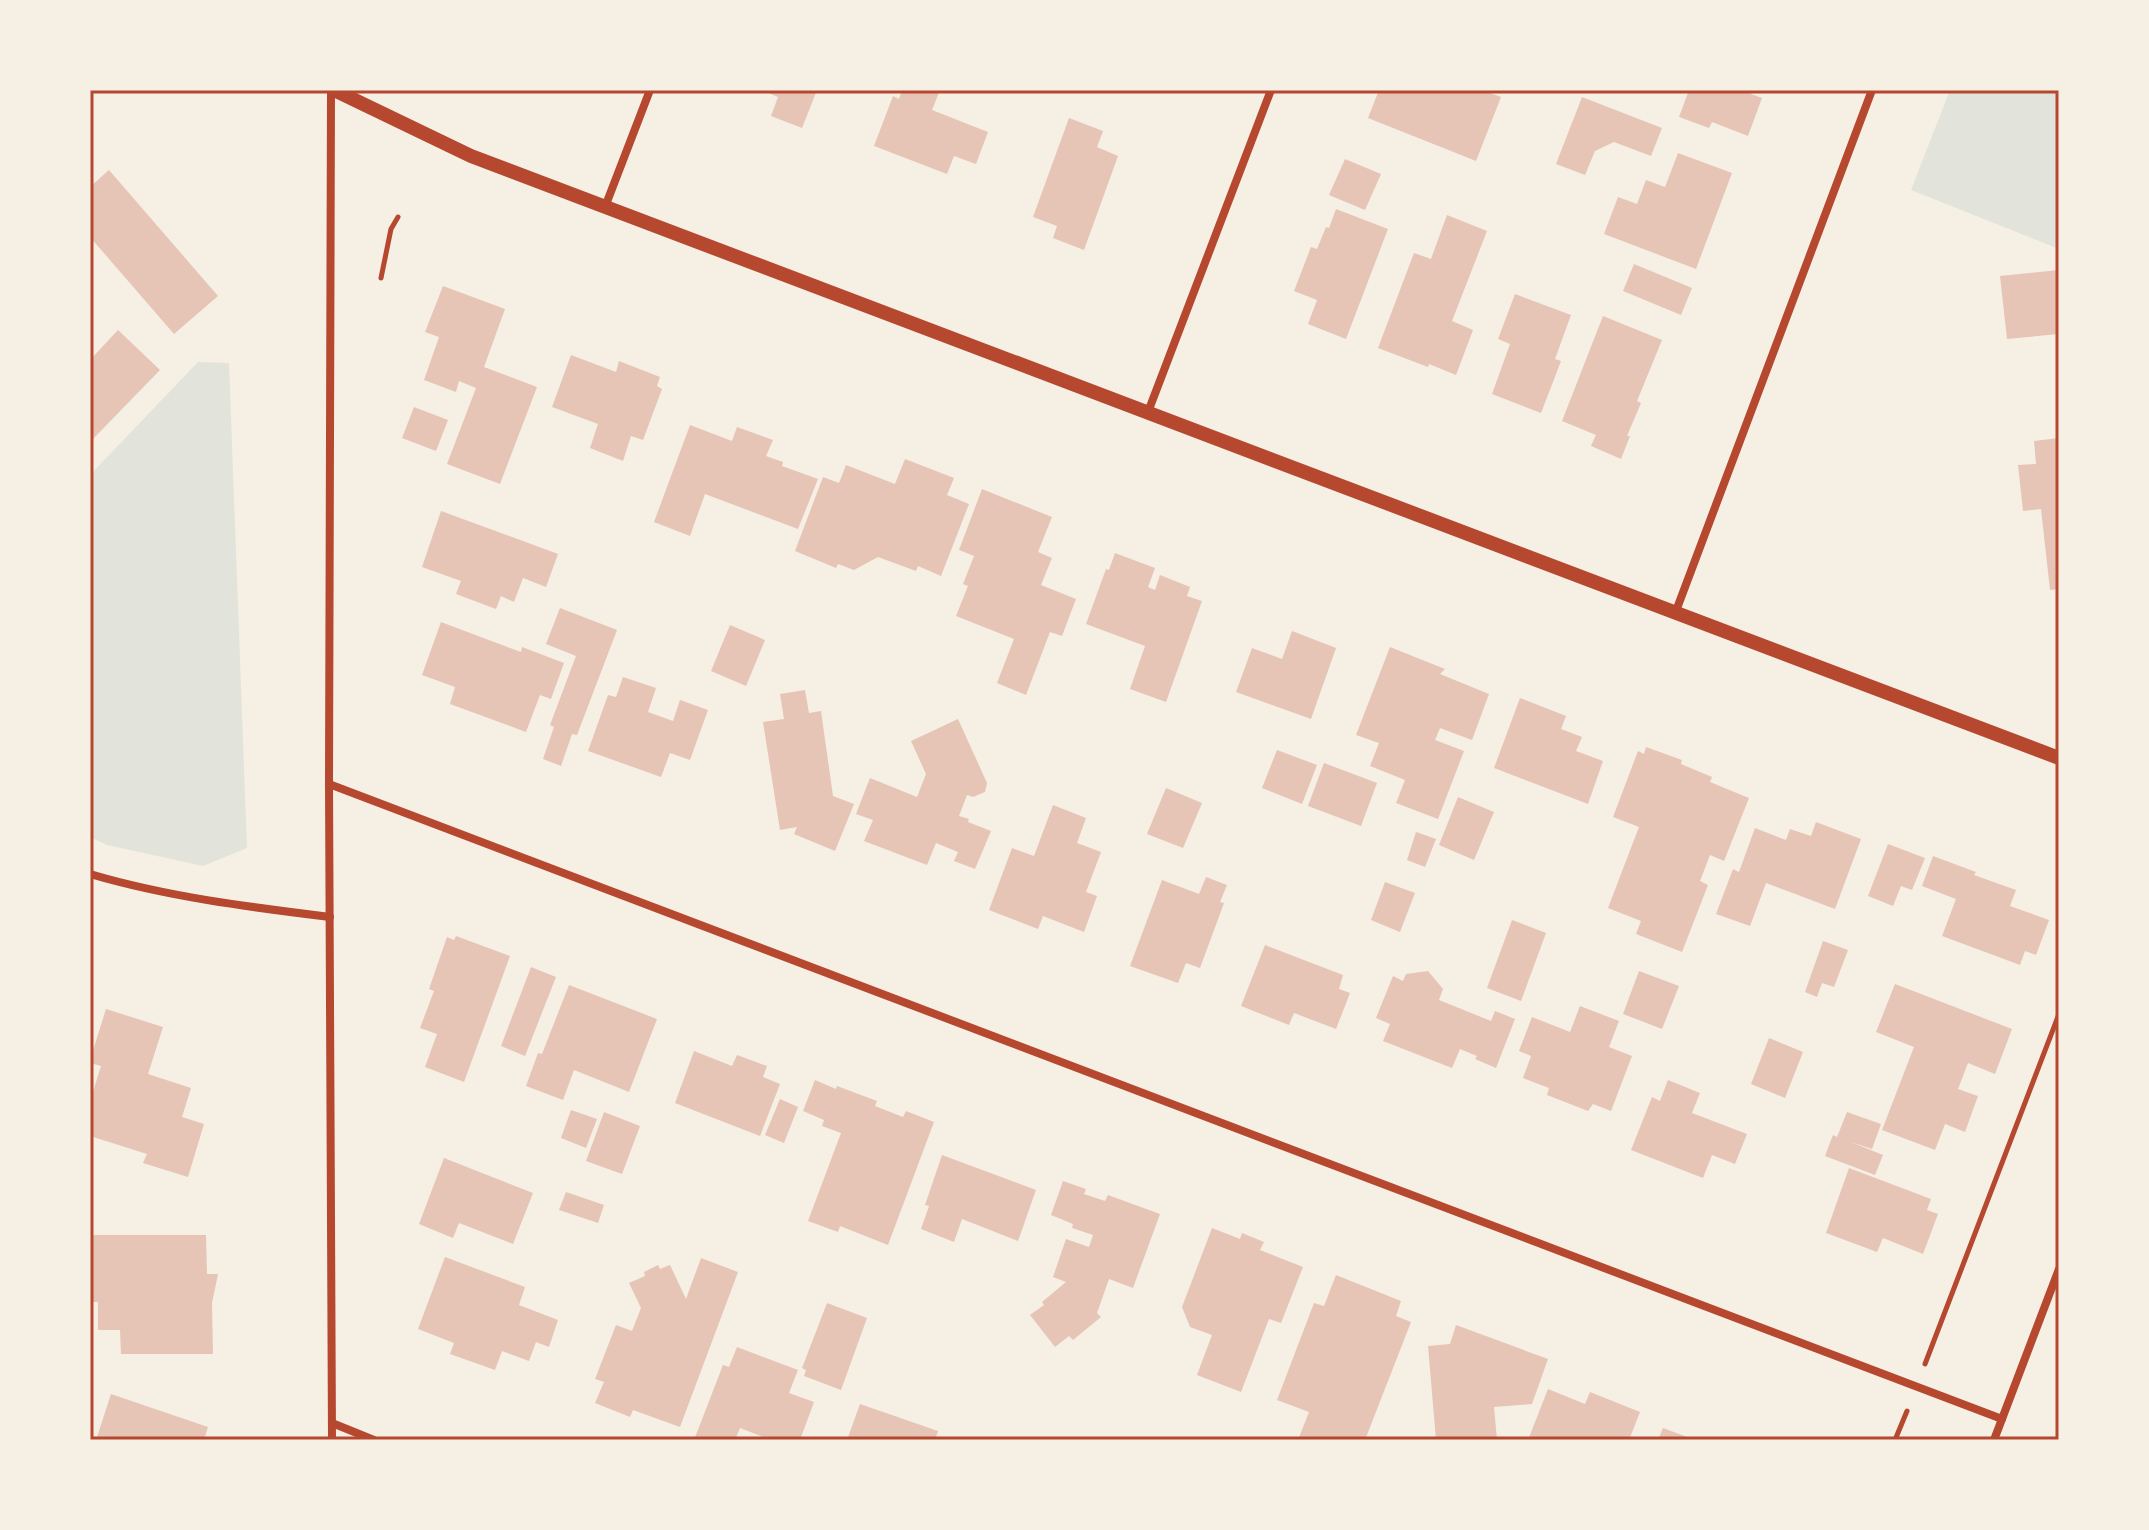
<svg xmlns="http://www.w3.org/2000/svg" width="2149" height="1530" viewBox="0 0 2149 1530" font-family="Rubik,sans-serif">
<rect width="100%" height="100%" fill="#f6efe4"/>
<g fill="#e2e4dc">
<path d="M1950 90H2059V249L1911 190Z"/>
<path d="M198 362 229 363 247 848 203 866 107 845 90 837V475Z"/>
</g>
<g fill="#e6c5b7">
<path d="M762 90H817L802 128 771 116 778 97Z"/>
<path d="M902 90H940L932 110 988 132 976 164 954 156 947 174 874 146 893 96 899 99Z"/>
<path d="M1379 90H1482L1501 97 1476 161 1368 118Z"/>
<path d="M1689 90H1752L1751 94 1762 98 1748 136 1712 122 1709 128 1679 117Z"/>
<path d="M1582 97 1662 128 1651 156 1614 142 1595 151 1585 175 1556 164Z"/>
<path d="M1069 118 1103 131 1097 147 1118 156 1084 250 1053 238 1057 226 1033 217Z"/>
<path d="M1678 153 1732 173 1696 269 1604 234 1618 197 1637 204 1646 180 1665 187Z"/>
<path d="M1345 159 1381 174 1365 210 1329 195Z"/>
<path d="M109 170 218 296 174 334 90 237V187Z"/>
<path d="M1336 209 1388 229 1346 339 1308 324 1317 300 1294 291 1311 247 1317 249 1326 227 1329 228Z"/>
<path d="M1447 215 1487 231 1452 321 1473 330 1456 375 1429 364 1428 367 1378 348 1414 253 1431 259Z"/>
<path d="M1634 264 1692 288 1681 315 1623 291Z"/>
<path d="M2059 270V334L2007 339 2000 276Z"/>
<path d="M443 286 505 309 484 367 537 387 500 484 447 464 476 388 459 381 456 392 424 380 439 337 425 332Z"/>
<path d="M1515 294 1571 315 1555 359 1561 361 1541 413 1492 394 1510 344 1498 339Z"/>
<path d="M1603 316 1662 340 1637 401 1641 403 1627 436H1630L1621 459 1591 446 1596 435 1562 421Z"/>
<path d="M118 330 160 370 90 442V360Z"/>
<path d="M571 355 616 372 619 361 660 377 657 386 662 389 643 440 631 436 623 461 590 448 598 424 552 407Z"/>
<path d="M414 407 448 420 436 451 402 438Z"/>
<path d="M690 425 732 441 737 427 773 440 766 456 783 462 782 466 818 479 798 529 705 494 690 536 654 522Z"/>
<path d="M2059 438V589L2050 590 2041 509 2023 511 2018 465 2036 464 2034 441Z"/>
<path d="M905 459 954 478 947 495 969 504 941 576 918 566 916 571 878 557 854 570 838 564 836 568 795 551 823 477 839 483 846 465 895 484Z"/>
<path d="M982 489 1052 517 1038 552 1052 558 1041 585 1076 599 1062 636 1050 632 1026 695 997 683 1014 639 956 616 968 586 963 584 974 556 959 550Z"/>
<path d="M441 511 558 554 546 587 523 578 514 602 501 596 496 609 456 594 461 581 422 567Z"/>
<path d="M1115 553 1155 568 1148 587 1155 590 1160 575 1190 587 1187 596 1202 601 1166 702 1130 689 1145 646 1086 624 1106 569 1109 570Z"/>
<path d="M560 608 617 630 577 735 572 734 561 766 543 759 554 727 550 725 576 656 546 644Z"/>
<path d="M441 622 521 652 522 647 564 663 551 699 540 695 526 732 450 704 455 687 422 675Z"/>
<path d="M730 625 765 640 746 686 711 671Z"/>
<path d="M1292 631 1336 648 1311 719 1236 692 1252 648 1282 659Z"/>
<path d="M1390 647 1445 669 1440 674 1489 694 1472 740 1440 728 1435 740 1464 751 1438 819 1396 803 1405 780 1370 766 1379 743 1356 735Z"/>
<path d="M623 677 656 688 648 712 673 721 680 700 708 710 690 760 670 753 661 777 588 751 608 695 616 697Z"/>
<path d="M805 690 809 713 821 711 833 796 854 804 835 851 794 834 797 827 780 830 763 722 784 719 780 694Z"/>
<path d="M1520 698 1566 716 1561 729 1582 737 1576 751 1603 761 1588 804 1494 768Z"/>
<path d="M958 719 987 783 985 792 973 797 967 795 959 816 969 819 968 822 991 831 975 869 954 861 958 852 936 843 927 865 864 841 873 820 856 814 870 778 917 797 926 774 911 741Z"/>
<path d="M1646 747 1682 760 1681 764 1712 777 1710 782 1749 798 1724 861 1710 855 1700 881 1708 885 1682 952 1636 934 1641 921 1608 908 1639 827 1613 817 1638 751 1644 754Z"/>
<path d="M1277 750 1317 765 1302 804 1262 788Z"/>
<path d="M1324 763 1377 783 1361 826 1308 806Z"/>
<path d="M1166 788 1202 803 1183 848 1147 834Z"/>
<path d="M1458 797 1494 812 1474 860 1439 845Z"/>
<path d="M1053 805 1086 818 1077 843 1101 852 1086 892 1097 896 1084 932 1043 916 1038 929 989 910 1012 848 1034 856Z"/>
<path d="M1816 822 1861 839 1835 909 1766 883 1750 926 1716 914 1733 869 1739 872 1755 828 1786 840 1790 829 1811 836Z"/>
<path d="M1416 832 1436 839 1425 867 1407 860Z"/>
<path d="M1888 844 1925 858 1912 890 1901 886 1893 906 1868 896Z"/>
<path d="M1933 856 1976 872 1974 875 2016 890 2010 906 2049 920 2036 955 2025 951 2020 965 1942 936 1956 899 1922 886Z"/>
<path d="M1206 877 1227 885 1220 902 1224 903 1200 968 1186 963 1178 983 1130 966 1162 880 1199 894Z"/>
<path d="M1385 882 1415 893 1400 932 1371 920Z"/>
<path d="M1512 920 1546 933 1521 1001 1487 988Z"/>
<path d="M456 936 510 956 464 1082 425 1067 437 1034 420 1028 434 991 429 989 447 937 454 940Z"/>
<path d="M1823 941 1848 950 1834 987 1822 983 1817 997 1805 992Z"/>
<path d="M1265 945 1343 975 1339 989 1350 993 1336 1029 1294 1013 1289 1025 1241 1006Z"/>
<path d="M531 967 556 977 525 1056 501 1046Z"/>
<path d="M1428 971 1443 989 1439 1000 1491 1021 1495 1011 1515 1019 1496 1068 1475 1059 1477 1056 1460 1049 1452 1068 1383 1041 1390 1024 1376 1018 1393 976 1403 981 1406 974Z"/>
<path d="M1639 971 1679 986 1662 1029 1623 1014Z"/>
<path d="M1895 984 2012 1029 1995 1074 1968 1063 1958 1089 1978 1096 1965 1132 1945 1124 1935 1150 1882 1130 1914 1047 1876 1032Z"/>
<path d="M569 985 657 1019 629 1092 574 1070 563 1100 526 1086 538 1053 542 1054Z"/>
<path d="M1580 1006 1619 1021 1609 1047 1632 1056 1611 1111 1593 1104 1588 1111 1547 1095 1549 1088 1523 1078 1531 1056 1519 1051 1532 1017 1570 1032Z"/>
<path d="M106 1009 163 1027 148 1074 191 1088 182 1117 204 1124 188 1177 143 1163 147 1154 90 1136V1101L101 1066 90 1063V1060Z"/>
<path d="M1769 1038 1803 1052 1785 1098 1751 1084Z"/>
<path d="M694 1051 732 1066 737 1055 767 1066 763 1077 780 1084 760 1136 675 1103Z"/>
<path d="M815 1080 836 1089 837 1086 877 1101 875 1106 903 1117 906 1111 934 1122 888 1245 840 1226 838 1232 808 1221 841 1133 822 1126 824 1120 803 1111Z"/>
<path d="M1668 1080 1700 1093 1692 1113 1747 1134 1735 1164 1712 1155 1703 1178 1631 1150 1652 1097 1660 1101Z"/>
<path d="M780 1099 798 1107 784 1143 765 1135Z"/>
<path d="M571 1110 597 1119 586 1148 561 1138Z"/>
<path d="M604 1112 640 1126 622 1174 586 1161Z"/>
<path d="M1847 1112 1881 1124 1872 1149 1851 1142 1883 1155 1875 1175 1825 1156 1833 1135 1837 1137Z"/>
<path d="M942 1155 1036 1190 1018 1241 962 1219 954 1242 921 1229 929 1206 925 1205Z"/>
<path d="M444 1158 533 1193 513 1244 459 1223 453 1238 419 1224Z"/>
<path d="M1849 1168 1931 1199 1927 1210 1938 1214 1923 1254 1883 1238 1877 1252 1826 1233Z"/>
<path d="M1063 1181 1086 1189 1084 1194 1105 1201 1108 1195 1160 1214 1133 1288 1109 1279 1097 1313 1101 1317 1073 1340 1069 1336 1055 1347 1030 1315 1044 1305 1042 1302 1066 1282 1053 1277 1066 1239 1089 1247 1093 1235 1072 1228 1073 1224 1051 1215Z"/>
<path d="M566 1192 604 1205 598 1223 559 1210Z"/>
<path d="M1212 1228 1240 1239 1242 1233 1264 1242 1260 1250 1303 1267 1281 1323 1269 1319 1241 1392 1197 1375 1212 1335 1190 1327 1182 1307Z"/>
<path d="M90 1235H206L207 1274H218L212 1303 213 1354H121L120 1330H98V1302H90Z"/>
<path d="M445 1257 525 1287 519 1305 558 1320 549 1347 536 1342 529 1361 502 1351 495 1370 450 1354 454 1343 418 1329Z"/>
<path d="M701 1258 738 1272 680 1427 633 1410 630 1417 595 1403 604 1382 595 1379 616 1325 632 1331 641 1308 629 1283 645 1276 644 1272 658 1265 660 1269 670 1265 686 1299Z"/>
<path d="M1336 1275 1401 1301 1396 1316 1411 1322 1365 1440H1298L1309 1412 1277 1400 1314 1303 1324 1306Z"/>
<path d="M827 1303 867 1318 841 1390 804 1376 806 1370 802 1368Z"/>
<path d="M1456 1325 1548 1359 1532 1404 1494 1407 1497 1440H1436L1428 1346 1450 1344Z"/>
<path d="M737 1347 798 1370 789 1393 814 1402 800 1440H771L740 1428 735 1440H694L723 1365 729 1367Z"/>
<path d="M1548 1389 1585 1404 1590 1392 1640 1412 1629 1440H1528Z"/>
<path d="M111 1394 208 1427 204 1440H96Z"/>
<path d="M860 1404 938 1431 935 1440H847Z"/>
<path d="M1663 1428 1695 1440H1658Z"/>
</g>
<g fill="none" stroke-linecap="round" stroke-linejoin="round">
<g stroke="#b5482f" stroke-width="5">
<path d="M381 278 391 229 398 217"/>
<path d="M1925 1364 2059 1014"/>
<path d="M1895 1440 1907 1411"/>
</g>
<g stroke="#b5482f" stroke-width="8">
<path d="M331 90 329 784 332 1440"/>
<path d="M605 207 650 90"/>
<path d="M1148 412 1271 90"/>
<path d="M1676 611 1872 90"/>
<path d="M329 784 2002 1419"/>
<path d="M90 874C168 897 249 907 330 917"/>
<path d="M332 1423 374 1440"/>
<path d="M1994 1440 2059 1269"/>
</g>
<path stroke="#b5482f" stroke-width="14" d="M334 90 471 156 2059 758"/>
</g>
<rect width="2149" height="1530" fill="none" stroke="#f6efe4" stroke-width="184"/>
<rect x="92" y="92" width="1965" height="1346" fill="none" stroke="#b5482f" stroke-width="3"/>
</svg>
